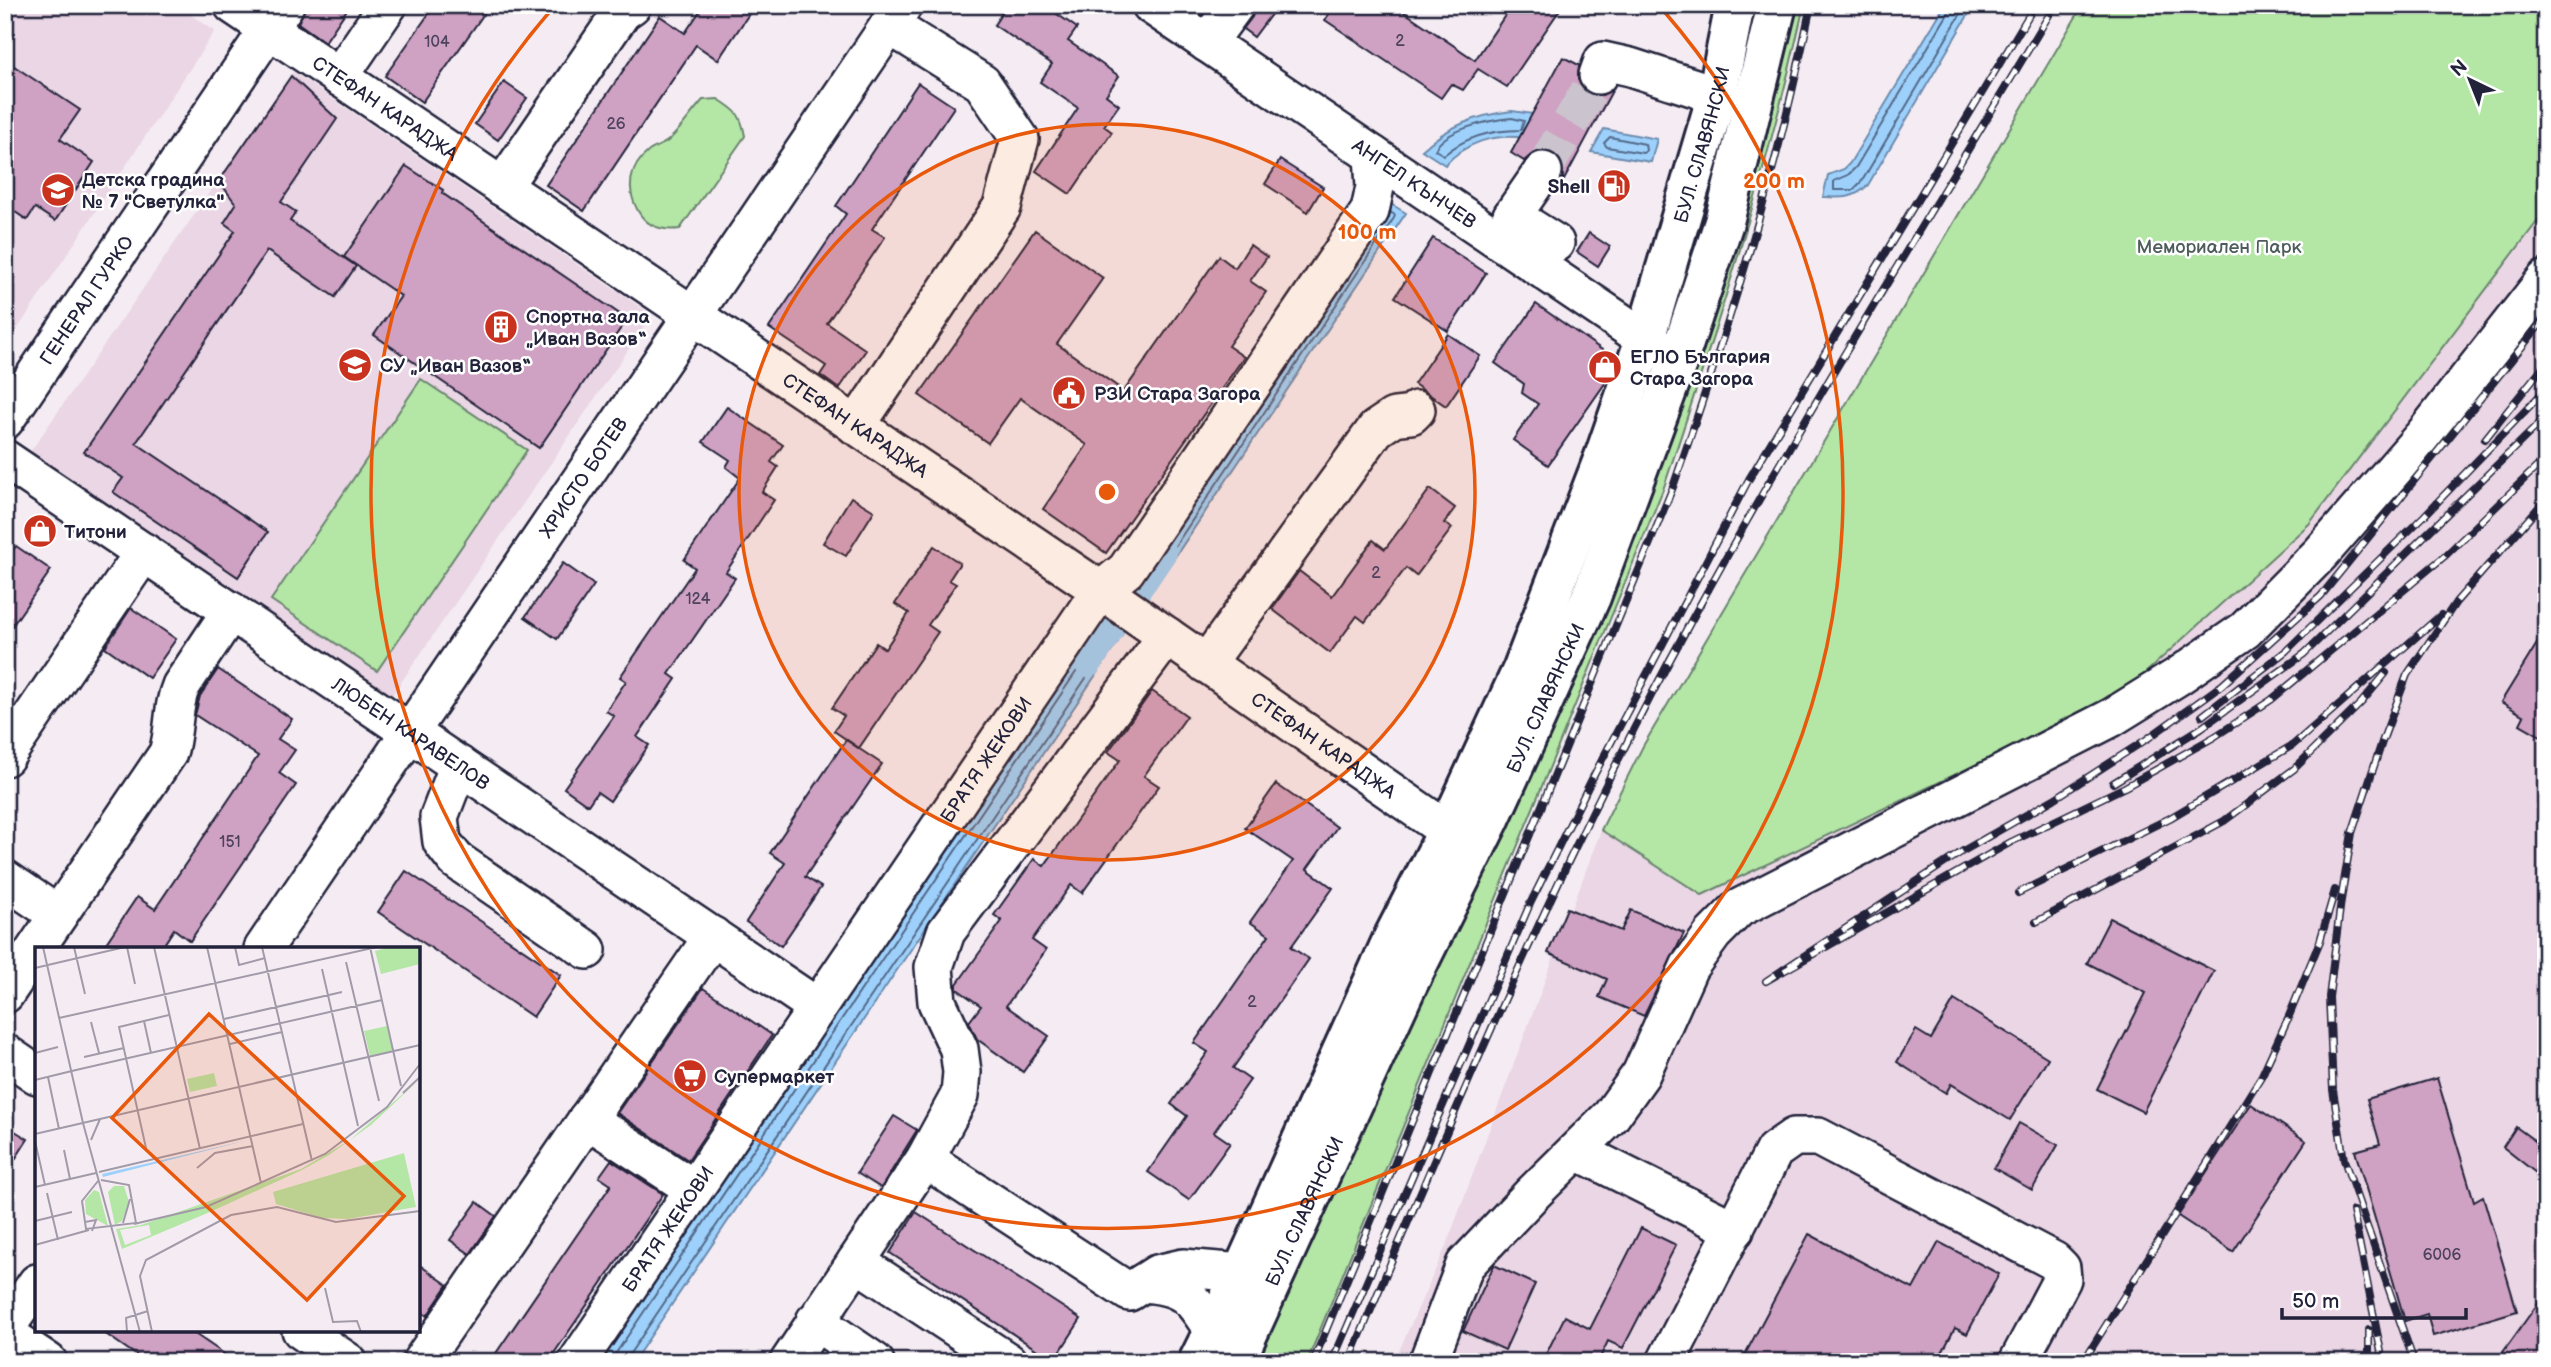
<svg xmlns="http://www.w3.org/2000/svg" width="2551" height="1367" viewBox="0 0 2551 1367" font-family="'Balsamiq Sans',sans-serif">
<rect width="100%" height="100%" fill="#f5ecf3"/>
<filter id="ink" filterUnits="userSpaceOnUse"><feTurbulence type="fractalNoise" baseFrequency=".0143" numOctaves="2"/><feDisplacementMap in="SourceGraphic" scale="14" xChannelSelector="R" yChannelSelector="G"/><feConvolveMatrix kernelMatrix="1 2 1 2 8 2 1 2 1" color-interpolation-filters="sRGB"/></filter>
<g filter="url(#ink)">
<g fill="#ead6e4">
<path d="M5 5H176L215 31 5 348Z"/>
<path d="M293 72 652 315 387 703 28 455Z"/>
<path d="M2546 210V1362H1394L1446 1246 1601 830 1703 895 2309 524Z"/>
</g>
<g fill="#b4e6a6" stroke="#6b8470" stroke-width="2">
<path d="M1794 5H1804C1768 169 1717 328 1664 487L1307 1362H1255L1380 1076 1485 863 1520 803 1650 485Z"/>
<path d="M2083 5H2546V210L2309 524 2120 696 1702 895 1601 830 1643 746Z"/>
<path d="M718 99C737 111 741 114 745 136L680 229C663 231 647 227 638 211 626 190 629 167 648 152 655 146 665 145 671 138 683 126 692 112 703 100Z"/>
<path d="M421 379 527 450 377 671 271 600Z"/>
</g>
<g fill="#9dd1fb" stroke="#6c8bae" stroke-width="2">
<path d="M1945 5H1974L1868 185C1854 199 1843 198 1823 197L1828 175 1844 169 1850 163Z"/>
<path d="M1512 111 1539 115 1524 138C1494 133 1465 143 1445 165L1422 150C1448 126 1477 115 1512 111Z"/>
<path d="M1604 129 1657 139 1651 162 1591 152Z"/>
<path d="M1386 201 1406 213 1154 588 1135 575Z"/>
<path d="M1097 628 1118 642 633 1362H601Z"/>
</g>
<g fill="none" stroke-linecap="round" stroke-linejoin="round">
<g stroke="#536888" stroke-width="2">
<path d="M1950 5 1949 12 1856 167 1848 175 1834 181V190H1853L1862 181 1966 5"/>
<path d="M1512 118 1524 121 1521 130C1492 130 1466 136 1444 155L1435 150C1444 129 1491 120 1512 118Z"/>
<path d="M1610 137 1645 144 1646 151 1643 153 1607 147 1604 143Z"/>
<path d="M1147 575 1151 577 1155 576 1394 218 1395 215 1390 212"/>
<path d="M610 1362 1097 641 1102 640 1107 643V647L629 1355 628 1362"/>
</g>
<path stroke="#9dd1fb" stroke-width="26" d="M1088 665 1164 552"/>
</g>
<g fill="#cfa1c2" stroke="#22223b" stroke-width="2">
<path d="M306 5H350L325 42 298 23Z"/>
<path d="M435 5H490L422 102 385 76Z"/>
<path d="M704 5H755L718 60 696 45 584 211 546 185 660 16 685 33Z"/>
<path d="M1007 5H1044L1077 28 1068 41 1119 76 1106 95 1119 105 1104 126 1112 132 1070 194 1036 171 1078 108 1040 82 1052 64 994 25Z"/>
<path d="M1256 5H1278L1254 37 1243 29 1252 17Z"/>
<path d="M1335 5H1394L1475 60 1512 5H1563L1507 87 1478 69 1463 90 1451 84 1441 98 1325 20Z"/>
<path d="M1563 57 1579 65 1578 79 1582 88 1590 94 1602 95 1613 89 1563 182 1562 163 1554 153 1545 150 1535 152 1524 161 1511 153Z"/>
<path d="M5 60 80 110 60 139 94 162 55 221 35 208 27 220 5 205Z"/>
<path d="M291 76 337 119 281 202 296 212 290 221 356 266 335 297 267 251 136 443 268 532 238 577 113 492 123 478 84 452 235 231 224 223 236 204 219 181Z"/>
<path d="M504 82 527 98 498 140 475 124Z"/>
<path d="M918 83 954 107 872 229 885 237 827 323 866 350 839 389 820 375 826 366 769 328 846 214 836 206Z"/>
<path d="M1280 160 1323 187 1308 212 1265 184Z"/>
<path d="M406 166 443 190 442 193 627 319 539 448 374 335 401 296 344 257Z"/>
<path d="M1035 230 1103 278 1057 344 1124 391 1219 256 1235 268 1250 245 1267 257 1250 281 1266 292 1228 346 1244 357 1106 553 1043 509 1087 445 1020 398 988 443 919 395Z"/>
<path d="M1589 233 1610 247 1598 266 1577 252Z"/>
<path d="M1433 238 1486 273 1448 331 1395 297Z"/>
<path d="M1536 304 1615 359 1608 379 1548 465 1513 440 1538 404 1522 393 1524 384 1495 363Z"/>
<path d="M1448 334 1480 356 1446 406 1414 384Z"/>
<path d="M727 407 783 445 771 462 778 467 762 492 774 500 726 572 735 578 669 674 676 679 637 737 649 745 610 801 597 792 588 805 564 788 614 716 606 711 626 681 620 677 695 568 684 560 740 478 726 467 730 460 703 442Z"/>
<path d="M1430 489 1455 508 1444 523 1452 528 1416 576 1406 568 1365 622 1357 616 1330 653 1272 609 1299 571 1332 596 1373 540 1385 549Z"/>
<path d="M851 497 874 511 846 556 823 543Z"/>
<path d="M16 546 51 570 5 636V561Z"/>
<path d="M934 546 960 563 949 580 956 584 928 625 938 632 859 748 834 731 844 716 832 708 876 643 885 649 909 613 895 604Z"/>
<path d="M563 563 594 585 557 639 525 617Z"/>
<path d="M131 608 176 639 149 678 105 647Z"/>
<path d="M2546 629V739L2520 724 2524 716 2501 702Z"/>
<path d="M218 669 292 719 278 739 295 750 279 773 296 785 190 941 174 929 161 949H102L137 897 155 909 258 756 195 715 200 696Z"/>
<path d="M1152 691 1187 716 1144 776 1159 786 1082 893 1071 885 1032 940 1046 950 1006 1006 1049 1036 1023 1072 977 1039 969 1022 981 1006 957 989V984L1002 921 994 915 1034 859 1044 866 1120 760 1108 752Z"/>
<path d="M846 740 882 764 805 877 821 887 781 946 746 922 785 863 770 853Z"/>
<path d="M1276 784 1337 827 1307 869 1333 888 1291 947 1309 959 1233 1068 1250 1080 1214 1132 1230 1143 1189 1200 1148 1172 1187 1116 1171 1104 1208 1052 1194 1043 1269 935 1250 922 1293 861 1245 828Z"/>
<path d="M406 871 561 975 533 1017 378 912Z"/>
<path d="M1567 908 1621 931 1631 910 1684 933 1644 1016 1599 997 1607 979 1548 953Z"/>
<path d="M2110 918 2214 971 2143 1112 2097 1089 2146 993 2087 963Z"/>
<path d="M703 988 772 1035 688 1160 617 1113Z"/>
<path d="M1954 1000 2048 1058 2010 1120 1951 1084 1946 1093 1897 1062 1916 1030 1931 1039Z"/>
<path d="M2437 1078 2474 1201 2483 1196 2517 1311 2433 1336 2427 1314 2405 1321 2355 1151 2380 1144 2367 1099Z"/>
<path d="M2251 1104 2306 1141 2233 1252 2178 1216Z"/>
<path d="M894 1116 917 1130 881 1188 857 1173Z"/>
<path d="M2019 1123 2058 1145 2032 1190 1994 1168Z"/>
<path d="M5 1125 28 1139 5 1175Z"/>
<path d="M2516 1127 2546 1149V1181L2503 1147Z"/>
<path d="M611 1160 663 1194 548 1362H490L611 1185 599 1177Z"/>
<path d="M477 1202 496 1216 470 1254 450 1240Z"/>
<path d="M916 1212 1081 1319 1054 1361 890 1253Z"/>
<path d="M1641 1228 1676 1245 1623 1348 1608 1341 1598 1362H1542L1565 1316 1590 1329Z"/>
<path d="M1809 1234 1913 1289 1939 1242 1999 1274 1967 1334 1955 1328 1937 1362H1741Z"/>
<path d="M418 1264 448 1285 427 1316 418 1309Z"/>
<path d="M1494 1265 1535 1284 1505 1350 1463 1331Z"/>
<path d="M2546 1292V1362H2496Z"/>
<path d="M100 1330H189L236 1362H146Z"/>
</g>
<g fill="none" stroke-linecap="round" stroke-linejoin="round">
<path stroke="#cbc4ce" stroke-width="37" stroke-dasharray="37 18" stroke-linecap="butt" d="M1543 171 1598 75"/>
<g stroke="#22223b" stroke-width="42">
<g id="minor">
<path id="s1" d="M233 5 1112 598 1474 849"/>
<path id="s2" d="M1151 5 1669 355"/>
<path d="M1207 43 1235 5"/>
<path d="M1598 75 1603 61 1630 67 1717 95"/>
<path d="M339 77 388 5"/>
<path d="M502 187 622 12 632 5"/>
<path d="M1512 216 1555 243"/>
<path d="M1502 242 1512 216 1543 171"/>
<path id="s3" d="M5 420 285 5"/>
<path d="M856 426 1002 207 1020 139 982 83 889 25"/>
<path id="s4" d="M5 459 817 1007"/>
<path d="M1206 664 1376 429 1394 417 1411 415 1416 410"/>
<path d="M5 757 144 552"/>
<path d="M459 765 439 817 442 842 456 860 587 950"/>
<path d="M5 879 58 915"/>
<path id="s5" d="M263 949 903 5"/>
<path d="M5 994 168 753C175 731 172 707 181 686L231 611"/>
<path d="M5 1053 37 1075"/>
<path d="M587 1119 694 1189"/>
<path d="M1577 1151 1735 1230"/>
<path d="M925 1159 1129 1292 1157 1274 1183 1268 1242 1273"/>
<path d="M856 1262 1008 1362"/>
<path d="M1143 1283C1186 1286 1192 1298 1214 1332"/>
<path d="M815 1321 875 1362"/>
<path d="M5 1329 37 1283"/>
<path d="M301 1330 348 1362"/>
<path d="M5 1333 48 1362"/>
<path d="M421 1362 713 936"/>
<path id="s6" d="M577 1362 1100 591 1126 570 1370 211 1375 187 1373 155"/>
<path d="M789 1362 925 1159 960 1095 962 1072 959 1049 937 1002 934 967 946 932 1167 636"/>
<path d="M1428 1362 1465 1265 1531 1195 1611 1116 1641 1074 1689 967 1713 934 1739 908 2111 718 2177 677 2245 630 2321 553 2424 435 2546 279"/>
<path d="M1666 1362 1774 1151 1794 1137H1818L2054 1261 2061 1268 2062 1279 2018 1362"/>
</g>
</g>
<g stroke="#22223b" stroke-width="44">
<g id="major">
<path id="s7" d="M1198 1362 1242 1273 1393 938 1448 830 1522 670 1604 457 1645 339 1717 95 1735 5"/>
<path id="s8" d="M1235 1362 1405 990 1490 819 1591 597 1678 361 1724 222 1777 5"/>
</g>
</g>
<use href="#minor" stroke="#fff" stroke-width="37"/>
<use href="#major" stroke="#fff" stroke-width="38"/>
<g stroke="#22223b" stroke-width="8">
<g id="rail">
<path d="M2546 317 2321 596 2222 685 2147 739 2054 799 1963 851 1766 981 2011 842 2125 787 2214 737 2271 700 2446 555 2546 458"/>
<path d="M2485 439 2546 363"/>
<path d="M2202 716 2286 651 2424 516 2546 389"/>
<path d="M2113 783 2201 728 2304 654 2546 417"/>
<path d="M2018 893 2170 818 2293 745 2441 615"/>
<path d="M2036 922 2224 821 2294 769 2361 703 2386 673"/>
<path d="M2353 1211 2383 1362"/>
<path d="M2369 1330V1362"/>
<path d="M1313 1362 1673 487C1728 329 1778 170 1811 5"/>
<path d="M1332 1362 1530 904 1591 781 1749 479 2035 5"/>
<path d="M1349 1362C1454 1111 1560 860 1691 621 1805 412 1933 210 2055 5"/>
<path d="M2083 1362 2262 1075 2289 1016 2320 941 2335 890"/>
<path d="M2414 1362 2344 1160 2333 1090 2329 997 2341 900 2352 833 2382 742 2407 675 2456 602 2546 499"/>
</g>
</g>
<use href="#rail" stroke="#fff" stroke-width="5" stroke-dasharray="16" stroke-linecap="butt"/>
</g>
</g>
<circle cx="1107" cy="492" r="368" fill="#e8590c" fill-opacity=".12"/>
<g fill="none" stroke="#e8590c" stroke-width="3.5">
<circle cx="1107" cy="492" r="368"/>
<path d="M1662 9A736 736 0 1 1 552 9"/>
</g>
<defs>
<g id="fuel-disc" transform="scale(1.75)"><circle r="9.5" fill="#c8321e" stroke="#fff"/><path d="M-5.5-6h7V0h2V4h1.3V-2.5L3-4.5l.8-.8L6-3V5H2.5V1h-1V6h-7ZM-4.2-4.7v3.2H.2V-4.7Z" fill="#fff"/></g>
<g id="school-disc" transform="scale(1.75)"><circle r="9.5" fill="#c8321e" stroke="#fff"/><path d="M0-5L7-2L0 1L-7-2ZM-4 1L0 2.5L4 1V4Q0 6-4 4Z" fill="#fff"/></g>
<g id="building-disc" transform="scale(1.75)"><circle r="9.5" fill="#c8321e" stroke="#fff"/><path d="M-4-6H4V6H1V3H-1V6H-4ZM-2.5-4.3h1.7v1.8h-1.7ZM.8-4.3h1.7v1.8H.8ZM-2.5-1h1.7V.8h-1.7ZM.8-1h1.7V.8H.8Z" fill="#fff"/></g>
<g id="shop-disc" transform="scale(1.75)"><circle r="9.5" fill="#c8321e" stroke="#fff"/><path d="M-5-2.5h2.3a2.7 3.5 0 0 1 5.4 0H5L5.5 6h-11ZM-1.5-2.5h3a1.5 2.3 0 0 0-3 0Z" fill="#fff"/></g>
<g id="civic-disc" transform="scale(1.75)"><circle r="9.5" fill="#c8321e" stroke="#fff"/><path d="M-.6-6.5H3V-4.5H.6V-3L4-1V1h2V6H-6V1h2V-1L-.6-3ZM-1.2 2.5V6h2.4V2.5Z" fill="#fff"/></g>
<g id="supermarket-disc" transform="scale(1.75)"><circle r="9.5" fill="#c8321e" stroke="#fff"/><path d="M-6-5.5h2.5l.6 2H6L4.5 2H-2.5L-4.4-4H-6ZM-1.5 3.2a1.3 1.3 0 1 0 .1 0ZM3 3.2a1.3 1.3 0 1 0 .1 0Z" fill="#fff"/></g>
</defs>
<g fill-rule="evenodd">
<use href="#fuel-disc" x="1614" y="186"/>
<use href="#school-disc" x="58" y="190"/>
<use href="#building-disc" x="501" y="327"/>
<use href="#school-disc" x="355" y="365"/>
<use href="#shop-disc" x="1605" y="367"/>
<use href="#civic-disc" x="1069" y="393"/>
<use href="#shop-disc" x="40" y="531"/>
<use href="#supermarket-disc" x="690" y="1076"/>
</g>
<g text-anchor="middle" stroke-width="5" stroke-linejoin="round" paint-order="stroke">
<g font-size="16" fill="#4d425d">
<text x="1400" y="46">2</text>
<text x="437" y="47">104</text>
<text x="616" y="129">26</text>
<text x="1376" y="578">2</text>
<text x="698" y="604">124</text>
<text x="230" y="847">151</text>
<text x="1252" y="1007">2</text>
<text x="2442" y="1260">6006</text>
</g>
<g font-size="19" fill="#22223b" stroke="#fff">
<text dy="7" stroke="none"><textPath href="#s1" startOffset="184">СТЕФАН КАРАДЖА</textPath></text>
<text dy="7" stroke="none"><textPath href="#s7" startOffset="1320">БУЛ. СЛАВЯНСКИ</textPath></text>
<text dy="7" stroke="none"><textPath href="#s2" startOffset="318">АНГЕЛ КЪНЧЕВ</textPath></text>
<text dy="7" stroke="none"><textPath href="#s3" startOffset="145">ГЕНЕРАЛ ГУРКО</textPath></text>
<text dy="7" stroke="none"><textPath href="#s1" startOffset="751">СТЕФАН КАРАДЖА</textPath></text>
<text dy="7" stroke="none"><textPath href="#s5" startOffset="570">ХРИСТО БОТЕВ</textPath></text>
<text dy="7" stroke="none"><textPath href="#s8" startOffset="733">БУЛ. СЛАВЯНСКИ</textPath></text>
<text dy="7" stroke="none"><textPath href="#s4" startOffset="490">ЛЮБЕН КАРАВЕЛОВ</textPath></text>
<text dy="7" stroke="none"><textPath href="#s1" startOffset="1318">СТЕФАН КАРАДЖА</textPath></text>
<text dy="7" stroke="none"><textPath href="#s6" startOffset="728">БРАТЯ ЖЕКОВИ</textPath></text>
<text dy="7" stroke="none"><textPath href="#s8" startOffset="166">БУЛ. СЛАВЯНСКИ</textPath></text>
<text dy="7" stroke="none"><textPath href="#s6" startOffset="161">БРАТЯ ЖЕКОВИ</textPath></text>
</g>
<g font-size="19" font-weight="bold" fill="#22223b" stroke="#fff" text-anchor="start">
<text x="82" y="186">Детска градина<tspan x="82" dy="22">№ 7 "Светулка"</tspan></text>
<text x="1590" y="193" text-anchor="end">Shell</text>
<text x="526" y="323">Спортна зала<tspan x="526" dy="22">„Иван Вазов“</tspan></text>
<text x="1630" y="363">ЕГЛО България<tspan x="1630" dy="22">Стара Загора</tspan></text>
<text x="380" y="372">СУ „Иван Вазов“</text>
<text x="1094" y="400">РЗИ Стара Загора</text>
<text x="64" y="538">Титони</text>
<text x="714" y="1083">Супермаркет</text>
</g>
<g font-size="19" fill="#4e5d5b" stroke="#fff">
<text x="2219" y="253">Мемориален Парк</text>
</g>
</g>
<g transform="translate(35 947)">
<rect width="385" height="385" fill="#f5ecf3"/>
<path d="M355 0H385V17L346 27 340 4ZM352 79 358 104 335 109 329 84ZM179 126 182 139 155 145 152 132ZM385 132 336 178 294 208 267 223 175 265 87 302 81 282 106 278 266 222 315 193ZM114 278 116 288 90 298 85 283ZM369 206 381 260 313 272 287 271 241 257 238 245ZM89 239 94 255 87 274 80 278 73 245 79 239ZM59 243 64 245 73 279 51 267 50 253Z" fill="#b4e6a6" fill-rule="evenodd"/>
<path d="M213 193 68 230 67 227Z" fill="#9dd1fb"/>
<path fill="none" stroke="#a19ba9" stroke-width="2" d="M8 0 48 176 105 385M39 0 50 47M92 0 100 37M119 0 165 202M172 0 226 236M200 0 204 18 230 11M227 0 277 214M335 0 366 139M311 15 344 154M0 21 90 0M287 22 323 179M24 71 342 0M189 72 307 45M109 74 116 106M56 75 64 106M195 97 247 85M0 106 23 100M49 110 89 101M41 123 347 53M13 130 24 182M0 133 41 123M368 146 385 130M0 187 385 98M56 193 65 172M0 194 10 238M111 201 84 80 134 68M29 203 35 232M162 221 180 206 218 199M64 225 268 177M63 234 47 254 51 282 101 276 94 238 66 233M0 240 61 226M12 246 23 293M0 274 37 265M50 275 61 273 57 284M88 276 95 252M99 277 171 260 290 207 352 160 385 117M0 298 54 283M290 341 298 375 322 374 326 385M92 385 91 371 113 364M117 385 105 329 111 313 196 268 242 260 301 275 385 264"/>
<path fill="#e8590c" fill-opacity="0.15" stroke="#e8590c" stroke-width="3.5" d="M174 67 369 249 272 353 77 171Z"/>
<rect width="385" height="385" fill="none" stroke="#22223b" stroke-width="3.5"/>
</g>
<circle cx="1107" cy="492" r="10" fill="#e8590c" stroke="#fff" stroke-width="3.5"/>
<g font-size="21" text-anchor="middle" font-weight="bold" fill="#e8590c" stroke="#fff" stroke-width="5" stroke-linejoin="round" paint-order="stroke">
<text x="1774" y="188">200 m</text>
<text x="1367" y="239">100 m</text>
</g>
<rect width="2551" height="1367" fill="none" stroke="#fff" stroke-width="28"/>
<rect x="14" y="14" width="2523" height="1339" fill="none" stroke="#22223b" stroke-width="2.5" filter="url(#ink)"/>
<g transform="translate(2470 80) rotate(317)" stroke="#ffffff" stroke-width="5" paint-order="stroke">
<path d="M0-5L12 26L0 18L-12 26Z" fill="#22223b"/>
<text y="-10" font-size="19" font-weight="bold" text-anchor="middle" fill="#22223b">N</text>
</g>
<path d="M2282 1308v10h184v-10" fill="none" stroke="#22223b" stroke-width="3.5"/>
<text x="2292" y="1308" font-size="21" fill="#22223b" stroke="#ffffff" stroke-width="5" paint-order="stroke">50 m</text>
</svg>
